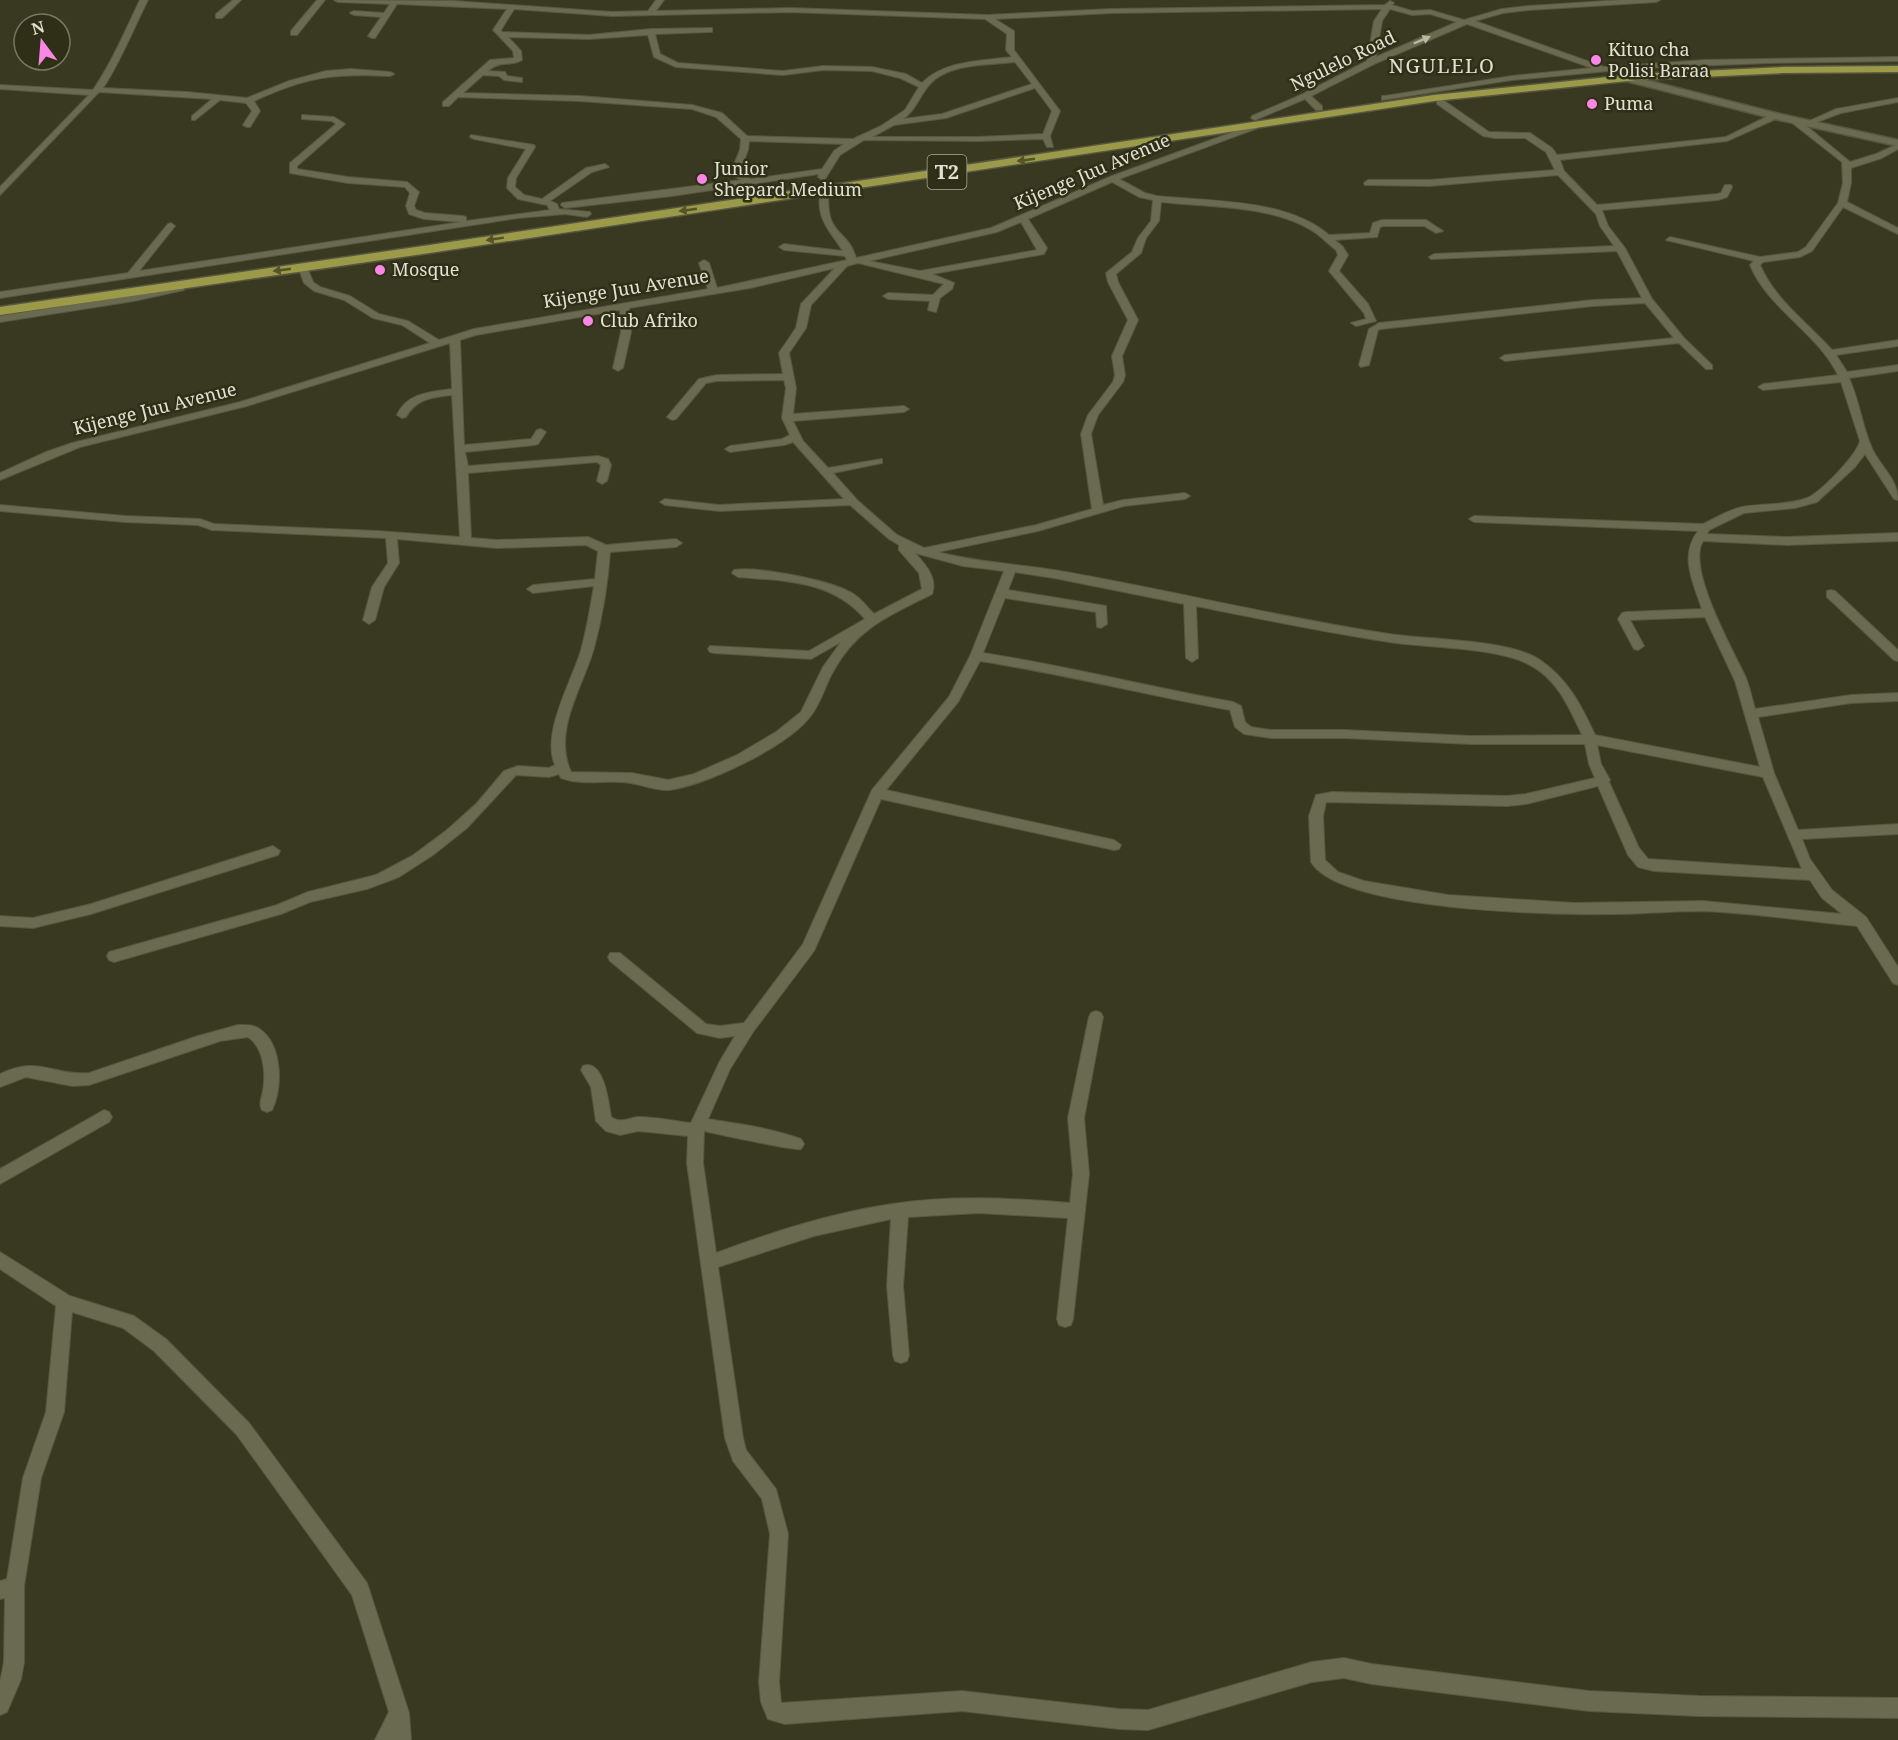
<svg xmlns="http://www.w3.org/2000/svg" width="1898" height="1740" viewBox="0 0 1898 1740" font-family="'Noto Serif',serif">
<rect width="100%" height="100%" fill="#393921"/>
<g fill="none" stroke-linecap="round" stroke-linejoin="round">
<g stroke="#575641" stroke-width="2">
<g id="street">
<path d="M140 0H148C133 29 121 61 103 88L187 92 247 98 289 81 326 71 351 69 390 72 394 74 390 76C333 73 306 77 254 101L260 111 250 127H247L243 125 252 111 246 103 220 100 195 120H192V116L212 99 99 92 0 195V187L89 95 0 89V85L93 90C112 62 125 31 140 0Z"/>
<path d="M233 0H241L222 18H216V14Z"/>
<path d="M317 0H325L297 35H291V31Z"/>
<path d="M334 0 454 1 612 12 648 11 656 0H664L656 11 790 8 987 15 1111 9 1385 5 1390 1 1394 3 1392 5 1412 11 1430 10 1464 20 1502 9 1529 6 1621 0H1660L1656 2 1529 10 1503 13 1475 21 1604 67 1705 60 1898 57V61L1769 63 1640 68 1512 80 1382 100V96H1385L1512 76 1592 68 1467 24 1374 64 1311 96 1322 106V110H1316L1305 99 1255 120 1251 118 1252 116 1303 94 1367 61 1374 21 1382 9 1111 13 995 19 1014 31V50L1060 111 1050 136 1053 147H1047L1043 139 978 141 864 140 840 155 825 179 822 180 818 177 819 174 672 196 565 208 561 205 562 203 741 180 730 174 740 150 741 139 716 117 692 109 580 101 458 97 449 106H443V102L490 60 514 58 513 51 493 30 507 9 397 4 375 38H372L368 36 381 17 354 15 350 13 354 11 384 13 390 4 338 2ZM514 9 612 16 790 12 985 19 1007 34 1006 50 1012 57C983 61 944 60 922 83L906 74 872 67 823 66 783 71 678 63 660 54 655 34 709 32H712V28L651 29 589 35 502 32 501 30ZM1390 9 1412 15 1430 14 1457 22 1376 57 1382 21ZM648 35 654 57 676 67 783 75 823 70 872 71 900 78 919 87 905 110 881 126 853 139 747 136 722 113 692 105 580 96 463 93 483 75 499 76 504 80 522 82V78L507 76 505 72 488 71C500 60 509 67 522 60L521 51 508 37 589 39ZM1015 62 1032 84 942 114 903 119C916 110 919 97 929 85 947 63 989 65 1015 62ZM1035 88 1052 111 1043 134 978 137H872L894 125 946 118ZM749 141 844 144 834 151 822 169 751 179 739 173 748 150Z"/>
<path d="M1898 98V102L1841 113 1809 125 1805 123 1836 109Z"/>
<path d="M1437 100H1443L1489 132 1530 133 1552 148 1557 155 1726 137 1766 117 1778 114V118L1727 141 1560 160 1564 171 1597 205 1717 194 1721 193 1725 185H1731L1732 187 1727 197 1718 200 1602 210 1608 226 1625 248 1652 299 1684 338 1712 365V369H1706L1679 343 1505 361 1500 358 1505 355 1674 338 1645 303 1593 306 1381 329 1378 330 1369 365 1361 367 1359 365 1369 329 1379 323 1593 300 1642 298 1617 251 1431 259 1429 257 1434 254 1614 246 1600 226 1596 214 1558 175 1429 186 1365 185 1364 183 1368 180H1429L1555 170 1546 152 1525 138H1495L1483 136 1437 104Z"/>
<path d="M302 115 334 117 345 124 297 166V169L348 177 407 182 419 192 414 206 416 210 425 213 463 216 466 217V221L550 210 547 205 518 199 507 188 508 178 526 149 474 139 470 137 471 135 534 145 535 147 516 178 515 187 524 195 542 199 586 168 605 164 609 167 592 172 550 201 557 204 559 209 590 212 591 214 587 217 565 214 518 218 0 298V292L128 273 168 224 171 223 175 226 139 271 461 222 424 219 409 214 406 206 410 193 405 187 348 183 290 173V163L336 124 332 121 302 119Z"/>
<path d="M1791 118H1797L1850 162 1876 154 1898 144V149L1882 158 1851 168V183L1847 202 1898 228V234L1843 207 1812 251 1800 257 1763 262 1760 265C1775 300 1807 322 1832 350L1898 340V346L1836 355 1847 372 1898 365V371L1849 378C1859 400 1862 425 1871 446 1879 466 1898 478 1898 500L1894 499 1865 454 1855 467 1817 502 1795 508 1744 513 1709 530 1707 534 1787 537 1898 533V541L1787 545 1703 541C1686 568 1733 650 1746 678 1750 688 1752 699 1755 709L1851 695 1898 693V701L1851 703 1758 717 1774 773 1798 830 1898 824V834L1802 839 1810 859 1832 890 1866 917 1898 967V985L1893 983 1857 926C1805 921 1754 913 1702 911 1672 911 1641 914 1611 914 1555 915 1340 911 1311 862L1309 816 1316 795 1332 792 1507 796 1526 794 1595 778 1589 764 1585 744H1470L1345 738H1271L1244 734 1235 727 1230 710C1146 695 1064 674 980 661L958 702 886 790 1114 840 1121 845 1119 849 1114 850 881 799 814 951 753 1032 730 1069 708 1119C739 1124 771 1128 801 1139L804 1144 801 1149C796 1151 717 1134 704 1131L703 1163 716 1253C773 1232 831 1213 892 1204 950 1195 1011 1198 1070 1203L1073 1174 1068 1118 1089 1017 1091 1013 1096 1011 1101 1013 1103 1017 1084 1118 1089 1174 1073 1319 1071 1325 1065 1327 1059 1325 1057 1319 1068 1218 979 1213 908 1217 903 1286 909 1355 907 1361 901 1363 895 1361 893 1355 887 1286 891 1219 814 1236 718 1267 743 1438 746 1450 776 1489 788 1534 779 1682 781 1703 962 1691 1119 1709 1148 1710 1312 1662 1344 1658 1372 1664 1589 1691 1699 1696 1898 1698V1718L1699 1716 1589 1711 1372 1684 1344 1678 1312 1682 1148 1730 1119 1729 962 1711 785 1724 768 1719 761 1702 759 1682 770 1534 762 1499 733 1461 725 1438 687 1163 688 1136 638 1131 620 1135 606 1131 596 1121 591 1087 581 1070 583 1066C604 1058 609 1104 611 1117 621 1124 628 1118 638 1117 655 1117 674 1121 691 1123L720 1061 735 1036 720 1038 697 1033 610 961 608 957 610 953H620L706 1024 720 1026 744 1023 803 944 872 790 949 697 970 656 1004 571 963 566 915 553C925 564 938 578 932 594 891 615 858 627 834 670 825 685 821 704 809 718 786 747 706 785 669 790 653 791 637 782 620 782 600 781 580 785 561 778L559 774 549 777 516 775 467 828 433 855 399 877 367 889 310 902 281 914 114 962 109 960 107 956 109 952 277 905 308 892 376 875 412 856 447 830 477 803 504 771 518 766 549 768 555 765C541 733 572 681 581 650 587 629 590 608 594 586L533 593 527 589 533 585 595 579 598 551 586 545 497 548 397 539 399 563 384 587 375 620 369 624 363 620 372 587 388 563 386 538 212 530 198 525 125 522 0 511V505L125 516 200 519 214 524 377 531 460 537 452 395C432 397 416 399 406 417L402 418 397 415C407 393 430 392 452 389L450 343 247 406 80 447 0 480V473L46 452 72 443 240 402 430 343 402 325 373 318 344 300 314 291 304 283 298 267 300 265H306L313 282 320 287 350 296 379 314 408 321 439 340 474 329 708 289 699 263 704 260 709 263 717 288 847 260 845 256 784 250 779 247 784 244 843 251C829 230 813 215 822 188L829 190C824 237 848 228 856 258L991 228 1112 176 1255 124H1258V128L1119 179 1145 193 1157 196C1212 202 1285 198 1329 235L1370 233 1373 223 1382 220H1426L1443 231 1436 233 1424 226H1383L1380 227 1377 237 1335 240 1343 247 1348 255 1339 271 1368 304 1376 321 1356 326 1351 323 1366 319 1364 313 1329 271 1338 255 1336 250C1328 244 1320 235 1311 230 1270 205 1208 207 1161 202L1159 221 1146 238 1141 253 1116 274 1118 282 1138 320 1122 356 1125 375 1123 382 1098 415 1091 434 1103 505 1123 500 1185 493 1190 496 1185 499 1124 506 1038 531 938 552C976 562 1015 564 1054 570 1166 589 1276 617 1389 634 1428 640 1509 639 1540 660 1568 679 1581 705 1595 735L1760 767 1735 681 1705 617 1630 620 1644 646 1638 650 1634 649 1618 619 1622 613 1626 612 1702 609C1693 582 1679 556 1698 531L1474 522 1469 519 1474 516 1703 524C1716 518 1728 510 1742 507 1763 503 1786 506 1807 498 1820 493 1857 455 1860 441L1841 382 1763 390 1758 387 1763 384 1838 375C1817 332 1769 310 1750 265L1754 261 1666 240 1670 237 1760 257 1798 252 1806 247 1838 203 1843 183 1842 162 1791 122ZM1112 182 1139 197 1153 200 1151 221 1138 238 1132 252 1106 273 1108 282 1128 320 1112 356 1115 375 1113 382 1088 415 1081 434 1092 509 1036 525 924 548 897 535 857 500 833 473 882 463V459L828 468 803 441 793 421 904 412 909 409 904 406 793 414 796 388 789 353 806 328 811 305 847 266 858 263 944 284 933 295 888 293 883 296 888 299 930 301 928 310 936 312 940 298 952 289 954 283 932 274 1044 254 1047 248 1028 219ZM1021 222 1037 250 920 271 869 261 997 232ZM835 268 801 304 796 328 779 353 783 374 717 375 699 379 667 417 672 420 676 419 706 383 717 381 784 380 786 388 782 418 790 435 782 439 730 446 725 449 730 452 784 445 793 442 844 499 719 505 665 499 660 502 665 505 719 511 850 505 889 539 899 545V550L919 573 922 589 874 614C866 606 860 597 850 592 829 580 756 566 734 570L732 573 738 577C785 581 832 580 865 619L809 651 710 646 708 649 710 652 714 653 811 659 841 642 823 667 801 712 776 732 737 755 694 774 668 780 632 773 571 772C552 731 583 687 594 648 602 618 608 583 610 552L676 547 682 543 676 539 606 545 588 537 497 540 471 538 468 473 597 462 601 465 597 481 602 484 607 481 611 465 608 459 598 456 468 466 465 452 534 445 538 444 546 432 541 429 537 430 531 439 464 445 460 340 476 335 620 310 621 332 613 368 618 371 623 368 631 332 629 308 750 288ZM1015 572 1054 578 1184 604 1186 658 1192 662 1198 658 1196 606C1260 619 1324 632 1389 642 1428 648 1495 647 1528 664 1557 678 1569 707 1582 735L1470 736 1345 730H1271L1251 727 1245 722 1241 706 1233 702C1149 687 1067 666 983 653L1005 598 1096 612 1097 627 1101 628 1107 624 1106 606 1008 590ZM1597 745 1763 777 1802 869 1648 859 1639 848 1609 782 1610 780 1601 764ZM1598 786 1628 855 1638 867 1654 871 1810 880 1822 898 1842 914 1703 901 1574 903 1448 895 1364 881 1338 872 1325 860 1323 816 1326 802 1507 806 1526 804Z"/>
<path d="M181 285 184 286V290L134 301 0 322V316L134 295Z"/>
<path d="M1831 590 1835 591 1898 650V661L1894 660 1827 597V591Z"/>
<path d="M273 846 280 851 278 855 91 914 33 928 0 926V916L33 918 91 904Z"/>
<path d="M238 1025C246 1025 254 1024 261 1030 282 1046 283 1087 272 1110L267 1112 262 1110C258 1103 262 1098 263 1091 266 1073 264 1048 248 1037L220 1041 89 1085 72 1086 26 1077 0 1087V1074C39 1055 52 1076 89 1073L198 1036Z"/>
<path d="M104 1110 109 1112 112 1117 109 1122 0 1184V1169Z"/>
<path d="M0 1252 70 1296 134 1316 166 1339 249 1423 367 1583 409 1713 411 1740H375L389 1712 352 1595 237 1435 154 1351 123 1328 72 1312 64 1412 41 1478 24 1586V1662L21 1679 7 1712 0 1715V1682L4 1662 5 1598 0 1599V1581L7 1579 23 1478 46 1412 56 1306 0 1269Z"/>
</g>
</g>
<g stroke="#575641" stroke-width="3">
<path id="secondary" d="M1626 75 1776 113 1898 140V146L1775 119 1622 80 1621 78Z"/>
</g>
<g stroke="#575641" stroke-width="3">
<path id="highway" d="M1898 66V72L1783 73 1637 80 1434 101 423 254 0 315V307L423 246 1434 95 1637 74 1783 67Z"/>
</g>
<use href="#street" fill="#696a4f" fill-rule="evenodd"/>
<use href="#secondary" fill="#696a4f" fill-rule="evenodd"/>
<use href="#highway" fill="#9b9a49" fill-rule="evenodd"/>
</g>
<defs><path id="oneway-solid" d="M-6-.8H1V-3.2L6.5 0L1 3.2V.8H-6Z" transform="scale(1.5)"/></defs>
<use fill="#b7b7a5" href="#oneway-solid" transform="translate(1422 40) rotate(-23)"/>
<g fill="#555428">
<use href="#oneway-solid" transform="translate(1026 160) rotate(172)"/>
<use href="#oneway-solid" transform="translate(688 210) rotate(172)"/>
<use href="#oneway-solid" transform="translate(495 239) rotate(171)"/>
<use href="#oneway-solid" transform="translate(282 270) rotate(172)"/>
</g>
<g fill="#fa87e6" stroke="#2f2f17" stroke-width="2">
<circle cx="1596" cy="60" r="6"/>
<circle cx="1592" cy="104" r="6"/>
<circle cx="702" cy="179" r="6"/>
<circle cx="380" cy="270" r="6"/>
<circle cx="588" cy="321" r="6"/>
</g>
<g text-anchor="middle" stroke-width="5" stroke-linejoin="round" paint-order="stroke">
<g font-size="18" fill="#e1e1d3" stroke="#2f2f17" text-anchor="start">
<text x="1608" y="56">Kituo cha<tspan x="1608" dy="21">Polisi Baraa</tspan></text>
<text x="1604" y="110">Puma</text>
<text x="714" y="175">Junior<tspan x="714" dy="21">Shepard Medium</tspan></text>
<text x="392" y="276">Mosque</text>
<text x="600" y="327">Club Afriko</text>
</g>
<g font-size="18" fill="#e1e1d3" stroke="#2f2f17">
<text transform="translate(1343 61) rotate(-26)" y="6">Ngulelo Road</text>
<text transform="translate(1092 172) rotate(-23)" y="6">Kijenge Juu Avenue</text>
<text transform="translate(626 289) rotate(-9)" y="6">Kijenge Juu Avenue</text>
<text transform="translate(155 409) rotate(-14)" y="6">Kijenge Juu Avenue</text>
</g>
<g font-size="20" letter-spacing="1.5" fill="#e1e1d3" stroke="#2f2f17">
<text x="1442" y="73">NGULELO</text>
</g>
<rect fill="#2f2f17" stroke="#acac9b" stroke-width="1.5" x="927.5" y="155" width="39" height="34" rx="4.5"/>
<g font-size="20" font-weight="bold" fill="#e1e1d3">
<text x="947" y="179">T2</text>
</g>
</g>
<g transform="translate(42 42) rotate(344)"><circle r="28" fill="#2f2f17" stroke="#767662" stroke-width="1.5"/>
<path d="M0-4.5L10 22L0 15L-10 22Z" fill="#fa87e6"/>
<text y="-9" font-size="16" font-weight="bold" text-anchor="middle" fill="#e1e1d3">N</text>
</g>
</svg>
